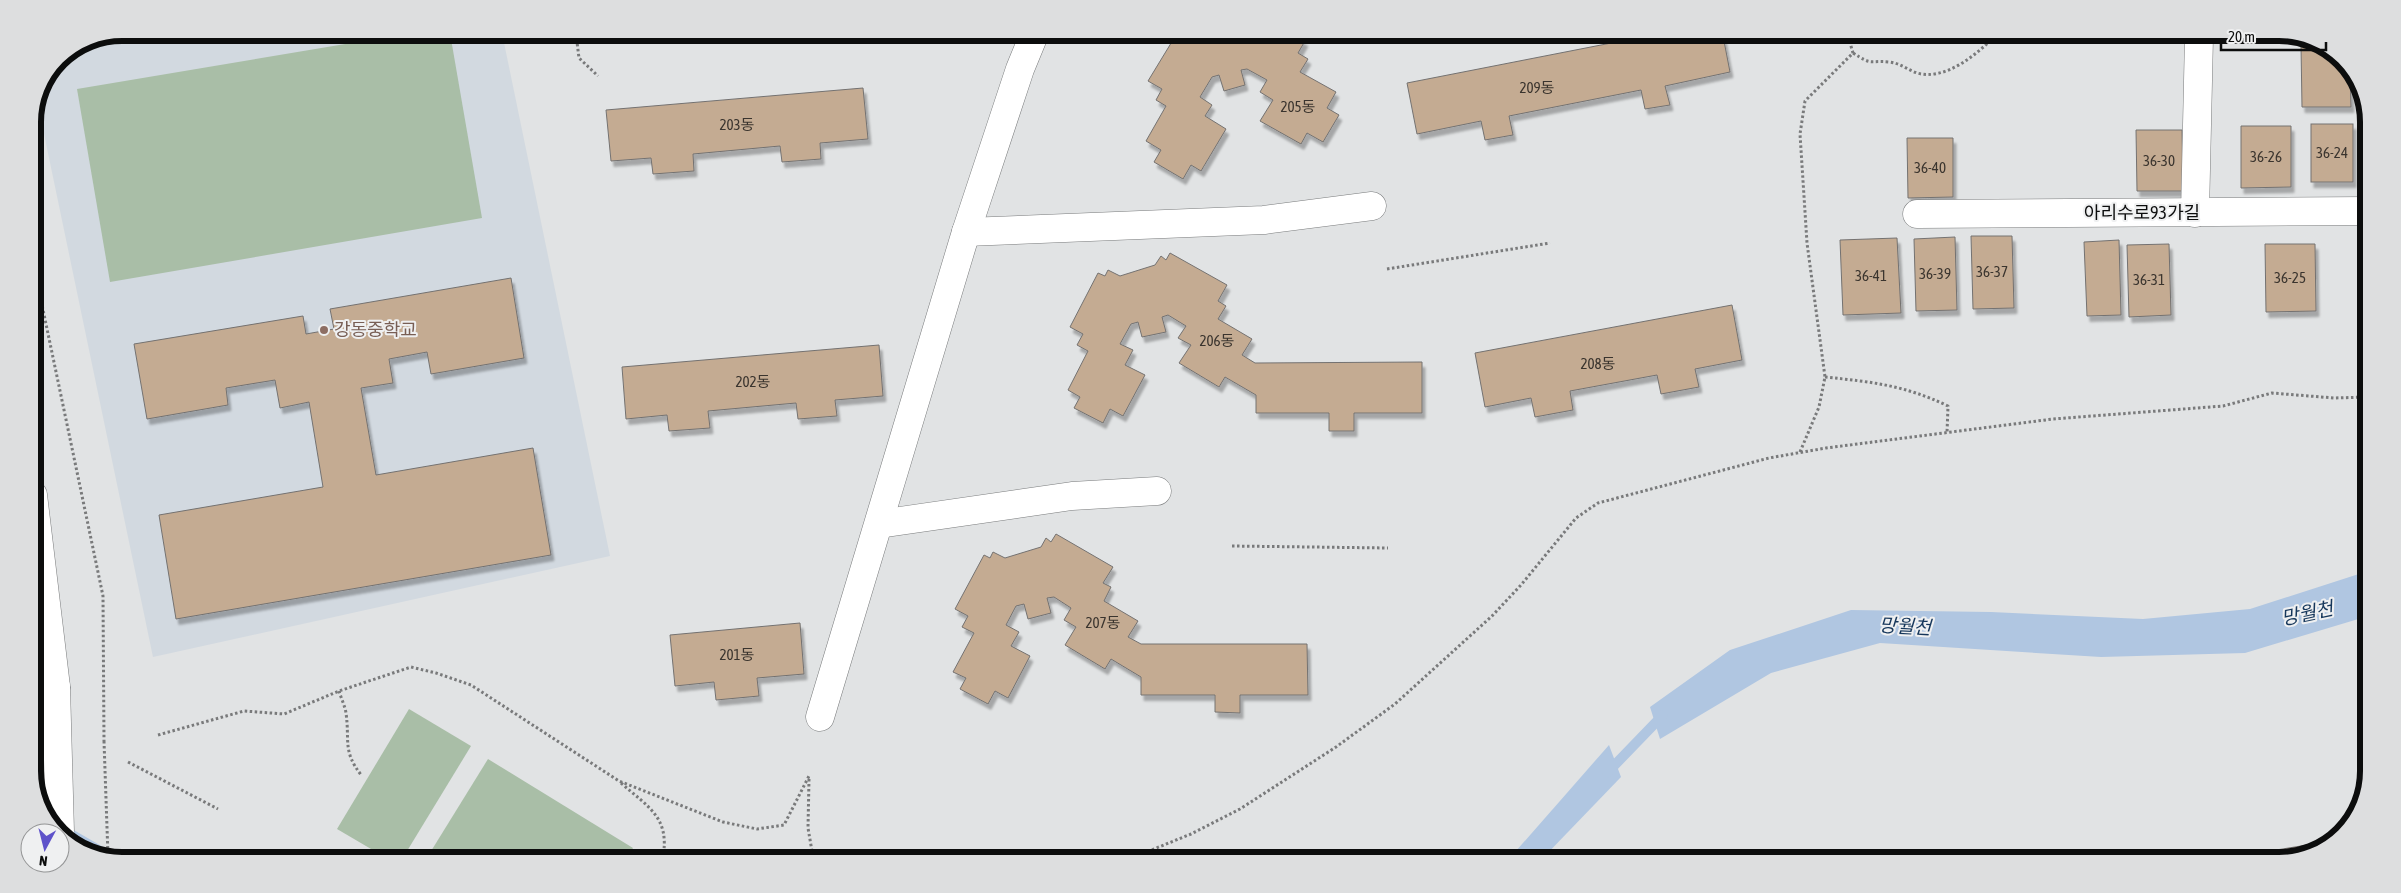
<svg xmlns="http://www.w3.org/2000/svg" width="2401" height="893" viewBox="0 0 2401 893" font-family="'Asap Condensed','Noto Sans KR',sans-serif">
<defs>
<filter id="shadow"><feDropShadow dx="3" dy="5.5" stdDeviation="1" flood-color="#0004"/></filter>
</defs>
<rect width="100%" height="100%" fill="#e1e3e4"/>
<path fill="#d2d9e0" d="M122 33H502L610 556 153 657 38 105 59 59 88 39Z"/>
<g fill="#a9bea7">
<path d="M411 33H450L482 218 110 282 77 89Z"/>
<path d="M409 709 471 746 404 856H383L337 829Z"/>
<path d="M488 759 633 848 628 857 428 856Z"/>
</g>
<g fill="#b0c6e1">
<path d="M2365 572V617L2245 653 2101 657 1880 643 1771 673 1660 739 1650 707 1730 650 1851 610 1991 612 2143 619 2250 609Z"/>
<path d="M1609 745 1621 777 1542 859H1509Z"/>
</g>
<g fill="none" stroke-linecap="round" stroke-linejoin="round">
<g stroke="#b0c6e1" stroke-width="10">
<path d="M1607 773 1663 715"/>
<path d="M62 829 109 856"/>
</g>
</g>
<g fill="#c4ab92" stroke="#747271" filter="url(#shadow)">
<path d="M1176 35H1295L1305 41 1298 53 1308 59 1300 72 1336 92 1327 108 1339 115 1323 142 1307 133 1301 144 1260 121 1273 100 1260 92 1267 80 1247 69 1241 70 1245 85 1224 91 1219 75 1212 77 1200 97 1212 105 1205 116 1226 129 1201 171 1191 165 1183 179 1154 162 1161 150 1146 141 1166 106 1156 100 1162 89 1148 81Z"/>
<path d="M1647 36H1723L1730 72 1665 86 1670 105 1645 109 1641 90 1509 116 1513 135 1485 140 1481 121 1417 134 1407 83Z"/>
<path d="M2319 45 2350 68 2351 107H2302L2301 46Z"/>
<path d="M863 88 868 139 820 143 821 159 782 162 780 146 693 154 694 171 653 174 651 158 611 161 606 110Z"/>
<rect x="2360" y="123" width="8" height="62"/>
<rect x="2311" y="124" width="42" height="58"/>
<path d="M2241 126H2291V187L2241 188Z"/>
<path d="M2136 130H2182L2183 191H2137Z"/>
<path d="M1907 138H1953V197L1908 198Z"/>
<path d="M1971 236H2012L2014 308 1973 309Z"/>
<path d="M1955 237 1957 310 1916 311 1914 239Z"/>
<path d="M1897 238 1901 313 1843 315 1840 240Z"/>
<path d="M2119 240 2121 315 2087 316 2084 242Z"/>
<path d="M2169 244 2171 315 2129 317 2127 245Z"/>
<path d="M2265 244H2315L2316 311 2266 312Z"/>
<path d="M1170 253 1227 285 1218 301 1226 306 1218 319 1252 339 1242 355 1255 363 1422 362V413H1354V431H1329V413H1256V395L1225 377 1219 387 1179 363 1191 345 1178 338 1186 326 1168 315 1162 317 1166 332 1142 337 1138 322 1131 324 1120 344 1133 350 1125 365 1145 375 1123 416 1110 409 1103 423 1074 408 1080 397 1068 390 1088 351 1077 345 1083 334 1070 327 1098 273 1105 276 1108 270 1120 276 1155 265 1161 256 1166 260Z"/>
<path d="M511 278 524 358 431 374 427 352 389 359 393 383 361 388 376 475 533 448 551 555 176 619 159 515 323 487 309 402 280 408 275 380 226 388 228 405 147 419 134 344 303 316 306 334 334 329 330 309Z"/>
<path d="M1732 305 1742 360 1695 369 1699 387 1661 394 1657 375 1570 391 1573 410 1535 417 1531 398 1485 407 1475 353Z"/>
<path d="M879 345 883 396 835 400 837 416 798 419 796 403 708 411 710 428 669 431 667 415 626 419 622 367Z"/>
<path d="M1056 534 1113 567 1103 583 1111 587 1104 601 1138 621 1128 637 1141 644H1307L1308 695H1240V713L1215 712V695H1141V677L1111 659 1105 669 1065 645 1076 627 1064 620 1071 608 1054 597 1047 598 1051 613 1028 619 1024 604 1016 606 1006 625 1019 632 1011 646 1030 656 1008 698 995 691 988 704 960 689 966 678 953 672 974 633 962 627 968 616 955 609 984 555 990 558 993 552 1005 558 1041 547 1046 538 1051 542Z"/>
<path d="M800 623 804 674 757 678 759 696 716 700 714 682 675 686 670 635Z"/>
<path d="M2332 841 2329 845 2279 860H2214Z"/>
</g>
<g fill="none" stroke-linecap="round" stroke-linejoin="round">
<g stroke="#797b7c" stroke-width="29">
<g id="street">
<path d="M2195 213 2199 37"/>
<path d="M1917 214 2368 211"/>
<path d="M966 232 1264 220 1372 206"/>
<path d="M879 524 1072 496 1157 491"/>
<path d="M820 717 966 232 1020 69 1034 35"/>
</g>
</g>
<g stroke="#797b7c" stroke-width="29">
<path id="secondary" d="M33 495 56 687"/>
</g>
<g stroke="#797a7b" stroke-width="3" stroke-dasharray="2.5 2.5" stroke-linecap="butt">
<path d="M576 34 579 58 598 76"/>
<path d="M1853 53C1873 66 1868 60 1889 62 1900 63 1908 70 1917 73 1945 81 1976 55 1994 37"/>
<path d="M33 262 103 596 104 741"/>
<path d="M1387 269 1550 243"/>
<path d="M1825 377C1872 382 1904 385 1948 406L1947 433"/>
<path d="M1800 452 1819 407 1825 377 1807 243 1800 134 1805 101 1853 53 1848 36"/>
<path d="M1232 546 1388 548"/>
<path d="M339 691C341 698 345 706 346 713 350 741 342 751 362 776"/>
<path d="M158 735 244 711 284 714 339 691 411 667 436 673 471 685 619 781 723 822 757 829 784 825 809 776"/>
<path d="M128 762 218 809"/>
<path d="M809 779 808 828 813 857"/>
<path d="M621 783C648 807 670 817 663 857"/>
<path d="M1113 858 1144 853 1191 834 1240 809 1336 747 1395 704 1492 616 1521 585 1576 518 1598 503 1769 458 1826 448 2053 419 2223 406 2272 393 2334 398 2366 397"/>
</g>
<use href="#street" stroke="#fff" stroke-width="28"/>
<use href="#secondary" stroke="#fff" stroke-width="28"/>
<g stroke="#797b7c" stroke-width="29" stroke-linecap="butt">
<path id="secondary-bridge" d="M56 687 60 832"/>
</g>
<path stroke="#797a7b" stroke-width="3" stroke-dasharray="2.5 2.5" stroke-linecap="butt" d="M104 741 108 856"/>
<use href="#secondary-bridge" stroke="#fff" stroke-width="28"/>
</g>
<circle fill="#8d6e63" stroke="#eff0f1" stroke-width="2" cx="324" cy="330" r="5"/>
<g text-anchor="middle" stroke-width="4" stroke-linejoin="round" paint-order="stroke">
<g font-size="15" fill="#3a342e">
<text x="1537" y="93">209동</text>
<text x="1298" y="112">205동</text>
<text x="737" y="130">203동</text>
<text x="2332" y="158">36-24</text>
<text x="2266" y="162">36-26</text>
<text x="2159" y="166">36-30</text>
<text x="1930" y="173">36-40</text>
<text x="1992" y="277">36-37</text>
<text x="1935" y="279">36-39</text>
<text x="1871" y="281">36-41</text>
<text x="2290" y="283">36-25</text>
<text x="2149" y="285">36-31</text>
<text x="1217" y="346">206동</text>
<text x="1598" y="369">208동</text>
<text x="753" y="387">202동</text>
<text x="1103" y="628">207동</text>
<text x="737" y="660">201동</text>
</g>
<g font-size="18" fill="#0c0d0d" stroke="#eff0f1">
<text x="2142" y="219">아리수로93가길</text>
</g>
<g font-size="18" fill="#785e54" stroke="#eff0f1" text-anchor="start">
<text x="334" y="336">강동중학교</text>
</g>
<g font-size="19" font-style="italic" fill="#16375b" stroke="#eff0f1">
<text transform="translate(2307 613) rotate(-12)" y="7">망월천</text>
<text transform="translate(1905 626) rotate(3)" y="7">망월천</text>
</g>
</g>
<path d="M0 0H2401V893H0ZM122 41H2279A81 81 0 0 1 2360 122V771A81 81 0 0 1 2279 852H122A81 81 0 0 1 41 771V122A81 81 0 0 1 122 41Z" fill="#dddedf" fill-rule="evenodd"/>
<path fill="none" stroke="#0c0d0d" stroke-width="6" d="M122 41H2279A81 81 0 0 1 2360 122V771A81 81 0 0 1 2279 852H122A81 81 0 0 1 41 771V122A81 81 0 0 1 122 41Z"/>
<g transform="translate(45 848) rotate(187)"><circle r="24" fill="#eff0f1" stroke="#949596"/>
<path d="M0-4L9 19L0 12L-9 19Z" fill="#5e52ca"/>
<text y="-8" font-size="14" font-weight="bold" text-anchor="middle" fill="#0c0d0d">N</text>
</g>
<path d="M2221 42v8h105v-8" fill="none" stroke="#0c0d0d" stroke-width="2.5"/>
<text x="2228" y="42" font-size="15" fill="#0c0d0d" stroke="#eff0f1" stroke-width="4" paint-order="stroke">20 m</text>
</svg>
